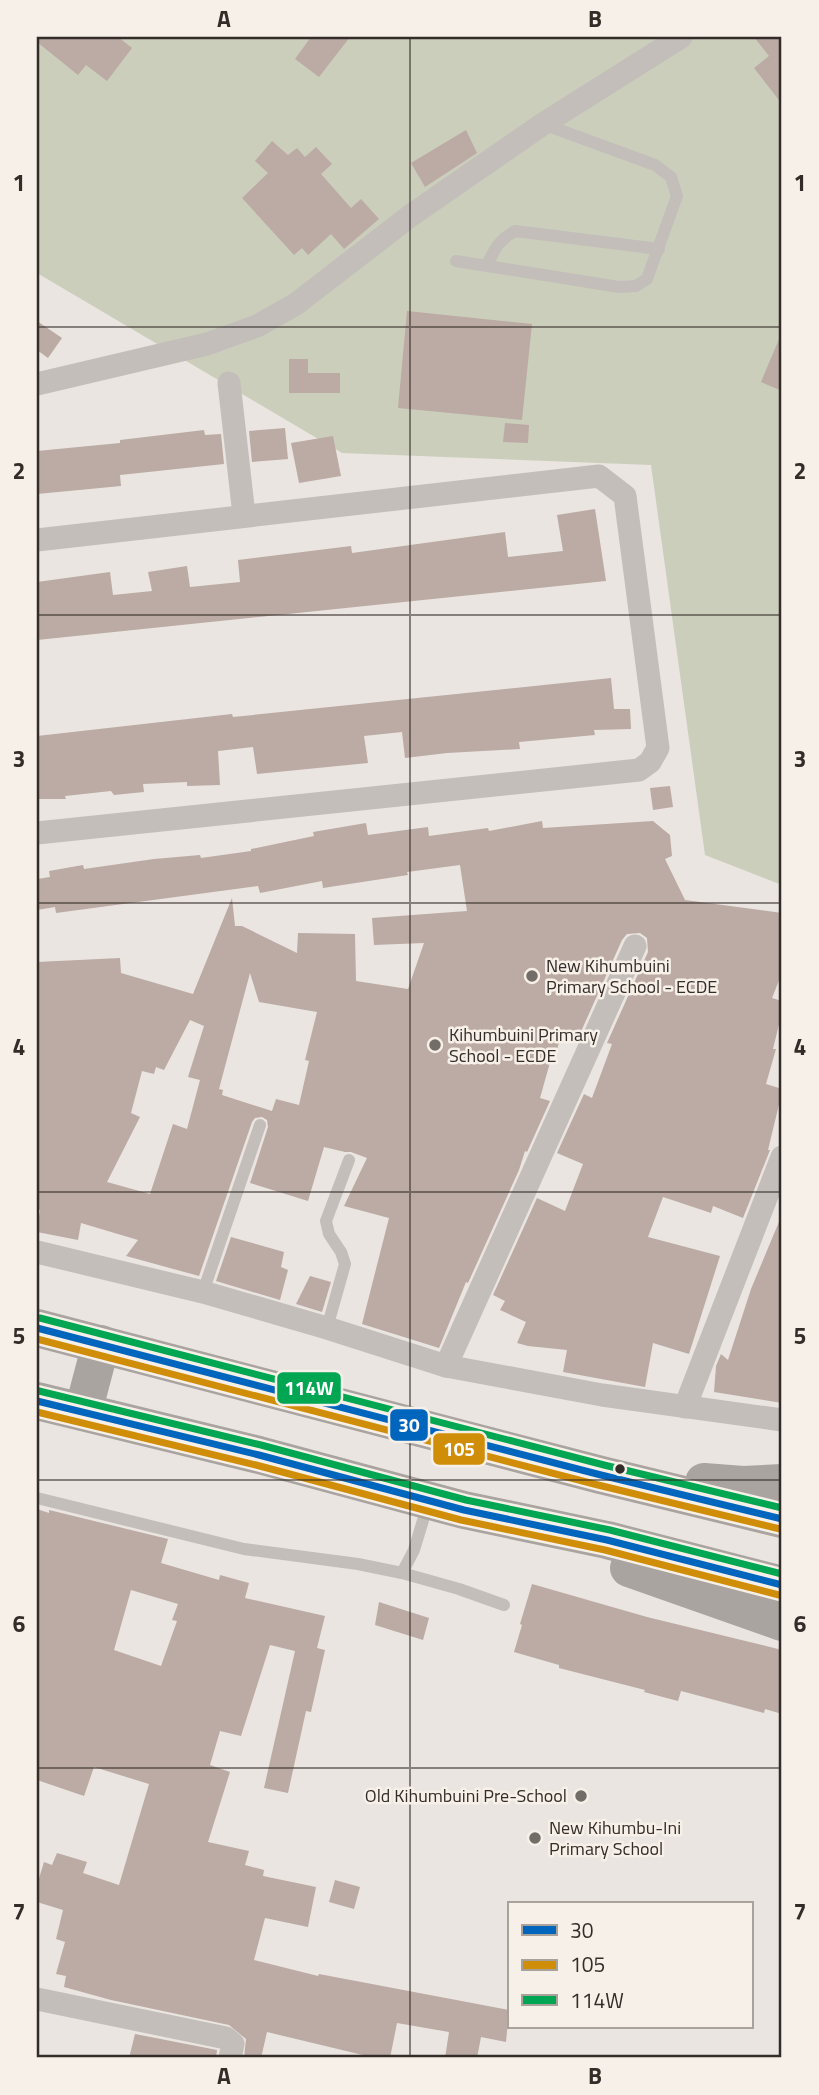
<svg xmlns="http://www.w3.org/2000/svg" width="819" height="2095" viewBox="0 0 819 2095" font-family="'Titillium Web',sans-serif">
<rect width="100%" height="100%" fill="#eae5e0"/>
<path fill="#cccebc" d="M37 37H782V885L705 855 651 465 342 453 37 273Z"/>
<g fill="#bcaaa4" fill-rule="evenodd">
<path d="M37 37H118L132 48 107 81 86 65 78 75 37 42Z"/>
<path d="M311 37H350L319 77 295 59Z"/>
<path d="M754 37H782V104L754 68 769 56Z"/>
<path d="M466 130 477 153 425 187 411 163Z"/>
<path d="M272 141 288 155 297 148 305 157 316 147 332 164 321 174 351 208 361 199 379 219 344 249 331 234 308 255 302 248 294 255 242 198 268 173 255 161Z"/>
<path d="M407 311 532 324 522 420 398 408Z"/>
<path d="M37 321 62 338 48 358 37 350Z"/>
<path d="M782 332V391L761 382Z"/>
<path d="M289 359H308V373H340V393H289Z"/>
<path d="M505 423 529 425 528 443 503 442Z"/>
<path d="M285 428 288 459 252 462 249 431Z"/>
<path d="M204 430 205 435 221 434 224 464 120 475 121 486 37 494V451L120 443V440Z"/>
<path d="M333 436 341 476 299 483 291 443Z"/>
<path d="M595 509 606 581 37 640V582L110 572 113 595 152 591 148 572 187 566 190 587 240 582 238 560 351 546 352 553 505 532 508 557 563 551 557 515Z"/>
<path d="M611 678 614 709H630L631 729 594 730 595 735 519 742 520 749 447 753 405 758 402 732 364 736 368 763 257 774 253 747 218 751 220 785 187 786V782L143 784 144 792 114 795 111 791 65 796 66 799H37V736L232 714 233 717Z"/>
<path d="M670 786 673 807 653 810 650 788Z"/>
<path d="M542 821 543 828 653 821 670 835 672 856 665 859 685 900 782 913V973L772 998 782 1001V1012L773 1049H776L766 1084 782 1089V1092L768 1150H770L743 1218 713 1206 711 1213 663 1197 648 1237 720 1256 689 1354 653 1343 645 1387 563 1372 567 1350 528 1346 517 1343 526 1322 500 1310 505 1301 493 1295 537 1198 565 1211 583 1164 557 1153 584 1094 592 1098 612 1044 607 1043 648 952 647 938 640 933 627 934 622 940 579 1036 562 1032 554 1060 551 1059 540 1098 550 1101 527 1152 525 1151 519 1170 468 1283 466 1282 439 1348 362 1324 389 1218 344 1206 367 1158 351 1152H345L324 1147 308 1201 250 1183 268 1127 267 1120 262 1117 255 1118 252 1122 199 1276 126 1256 138 1240 81 1223 78 1240 37 1232 40 1210 37 1209V962L120 958 121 973 193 994 232 898 235 926H242L297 953 298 933 355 934 356 981 408 989 424 943 374 945 372 918 467 911 460 865 407 872 408 875 323 888 322 881 260 893 258 886 56 913 55 907 37 910V879L50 877 49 871 83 865 84 869 154 859 200 855 201 858 251 851V849L314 836 313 832 366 823 368 835 428 827 429 836 488 828 489 831ZM250 973 259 1002 317 1012 305 1060 309 1061 299 1105 276 1099 272 1111 222 1095 223 1090 219 1089ZM190 1020 204 1026 188 1077 200 1080 187 1129 173 1124 150 1194 107 1182 140 1117 131 1113 142 1071 154 1074 156 1067 164 1070Z"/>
<path d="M781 1217 782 1403 714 1392 716 1366 721 1354 728 1360 751 1289Z"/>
<path d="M231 1237 284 1252 281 1267 288 1270 280 1300 216 1281Z"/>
<path d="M310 1276 331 1282 322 1312 296 1304Z"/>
<path d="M37 1509 49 1513V1510L168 1539 161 1563 219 1580 220 1575 249 1583 245 1598 325 1616 317 1648 325 1650 311 1712 306 1711 288 1793 264 1788 295 1651 270 1645 241 1736 220 1731 210 1765 230 1772 208 1842 249 1851 245 1865 264 1870 263 1876 316 1887 308 1927 265 1918 254 1960 318 1976 319 1974 509 2010 506 2042 481 2037 477 2058H445L449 2032 397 2023 390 2058H367V2056L267 2032 261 2058H244L246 2039 229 2025 111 2000 64 1987 66 1976 56 1974 65 1942 56 1939 63 1910 37 1902V1885L44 1862 52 1865 57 1853 87 1862 83 1873 119 1885 149 1784 94 1767 84 1796 37 1780ZM131 1590 178 1604 172 1620 177 1621 161 1666 114 1650Z"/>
<path d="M532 1584 647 1617 782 1650V1714L765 1709 764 1713 681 1691 678 1701 644 1692 645 1690 559 1668V1665L514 1652 522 1625 520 1624Z"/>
<path d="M379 1602 429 1618 423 1640 375 1625Z"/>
<path d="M335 1880 360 1887 354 1909 329 1902Z"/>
<path d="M135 2034 217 2050 216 2058H129Z"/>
</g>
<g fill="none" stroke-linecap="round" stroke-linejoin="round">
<g stroke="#c3beba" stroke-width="12">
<path d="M456 261 619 287 636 286 647 279 677 196 671 177 655 165 543 124"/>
<path d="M487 266C494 249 499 240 515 231L659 249"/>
<path d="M203 1292 260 1125"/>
<path d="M327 1328 345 1264 341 1252 329 1234 326 1221 349 1160"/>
<path d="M37 1498 244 1549 358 1564 402 1573 414 1550 428 1504"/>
<path d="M402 1573 459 1589 504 1605"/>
</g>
<g stroke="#c3beba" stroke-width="23">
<path d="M229 383 244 515"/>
<path d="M37 384 207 344 257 326 296 304 410 216 543 124 681 37"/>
<path d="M37 540 599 476 625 496 658 748 650 762 639 770 37 833"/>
<path d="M37 1252 203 1292 327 1328 446 1366 602 1395 782 1420"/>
<path d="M446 1366 635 946"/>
<path d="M685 1407 782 1157"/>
<path d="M37 1999 226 2038 233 2044 230 2058"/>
</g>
<g stroke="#a9a49f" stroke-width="38">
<path d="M37 1328 601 1475 782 1519"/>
<path d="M37 1401 259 1455 464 1510 607 1540 782 1585"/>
<path d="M83 1412 101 1344"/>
<path d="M704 1482 743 1485 782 1483"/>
<path d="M629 1568 782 1622"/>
</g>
<g stroke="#f7f0e8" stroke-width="12">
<g id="bus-1">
<path d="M37 1328 601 1475 782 1519"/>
<path d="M37 1401 259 1455 464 1510 607 1540 782 1585"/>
</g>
</g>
<g stroke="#f7f0e8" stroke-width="12">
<g id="bus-2">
<path d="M37 1339 598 1485 780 1529"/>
<path d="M37 1412 256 1465 461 1520 605 1550 779 1595"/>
</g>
</g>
<g stroke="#f7f0e8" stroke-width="12">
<g id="bus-3">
<path d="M40 1318 604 1465 782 1508"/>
<path d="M39 1391 261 1445 466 1500 610 1530 782 1574"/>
</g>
</g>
<use href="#bus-1" stroke="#0065bd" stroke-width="7"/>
<use href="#bus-2" stroke="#d08e08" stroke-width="7"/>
<use href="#bus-3" stroke="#00a651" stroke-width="7"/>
</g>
<path fill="none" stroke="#332c28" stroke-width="2" stroke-opacity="0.55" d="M410 37V2058M37 327H782M37 615H782M37 903H782M37 1192H782M37 1480H782M37 1768H782"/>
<g fill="#736d68" stroke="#f7f0e8" stroke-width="2.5">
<circle cx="532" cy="976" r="7"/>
<circle cx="435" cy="1045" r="7"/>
<circle cx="581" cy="1796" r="7"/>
<circle cx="535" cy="1838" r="7"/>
</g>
<circle fill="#332c28" stroke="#f7f0e8" stroke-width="2.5" cx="620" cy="1469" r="6"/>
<g text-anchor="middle" stroke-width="5" stroke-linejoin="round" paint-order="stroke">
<g font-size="18" fill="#332c28" stroke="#f7f0e8" text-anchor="start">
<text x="546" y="972">New Kihumbuini<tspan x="546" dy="21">Primary School - ECDE</tspan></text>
<text x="449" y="1041">Kihumbuini Primary<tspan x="449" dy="21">School - ECDE</tspan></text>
<text x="567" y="1802" text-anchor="end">Old Kihumbuini Pre-School</text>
<text x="549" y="1834">New Kihumbu-Ini<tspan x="549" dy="21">Primary School</tspan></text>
</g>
</g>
<g stroke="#f7f0e8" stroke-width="2.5">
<rect x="276" y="1371" width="66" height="34" rx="7" fill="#00a651"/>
<rect x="389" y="1408" width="40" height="34" rx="7" fill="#0065bd"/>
<rect x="432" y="1432" width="54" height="34" rx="7" fill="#d08e08"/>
</g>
<g font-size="19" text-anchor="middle" font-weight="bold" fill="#fff">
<text x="309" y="1395">114W</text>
<text x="409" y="1432">30</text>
<text x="459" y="1456">105</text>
</g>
<rect width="819" height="2095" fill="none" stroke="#f7f0e8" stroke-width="77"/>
<rect x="508" y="1902" width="245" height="126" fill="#f7f0e8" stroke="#a9a29b" stroke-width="2"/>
<rect x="522" y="1925" width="35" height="10" fill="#0065bd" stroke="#a9a29b" stroke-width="2"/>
<text x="570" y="1938" font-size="21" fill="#332c28">30</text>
<rect x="522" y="1960" width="35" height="10" fill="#d08e08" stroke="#a9a29b" stroke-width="2"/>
<text x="570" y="1972" font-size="21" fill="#332c28">105</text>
<rect x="522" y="1995" width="35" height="10" fill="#00a651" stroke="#a9a29b" stroke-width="2"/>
<text x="570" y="2008" font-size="21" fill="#332c28">114W</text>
<rect x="38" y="38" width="742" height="2018" fill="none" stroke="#332c28" stroke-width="2.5"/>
<g font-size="23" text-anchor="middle" font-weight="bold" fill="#332c28">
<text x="224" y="27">A</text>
<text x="595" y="27">B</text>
<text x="19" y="191">1</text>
<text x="800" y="191">1</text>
<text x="19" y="479">2</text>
<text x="800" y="479">2</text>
<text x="19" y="767">3</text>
<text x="800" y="767">3</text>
<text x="19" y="1055">4</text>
<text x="800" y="1055">4</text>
<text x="19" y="1344">5</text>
<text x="800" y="1344">5</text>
<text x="19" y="1632">6</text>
<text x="800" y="1632">6</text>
<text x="19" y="1920">7</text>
<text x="800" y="1920">7</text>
<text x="224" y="2084">A</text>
<text x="595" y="2084">B</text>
</g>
</svg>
